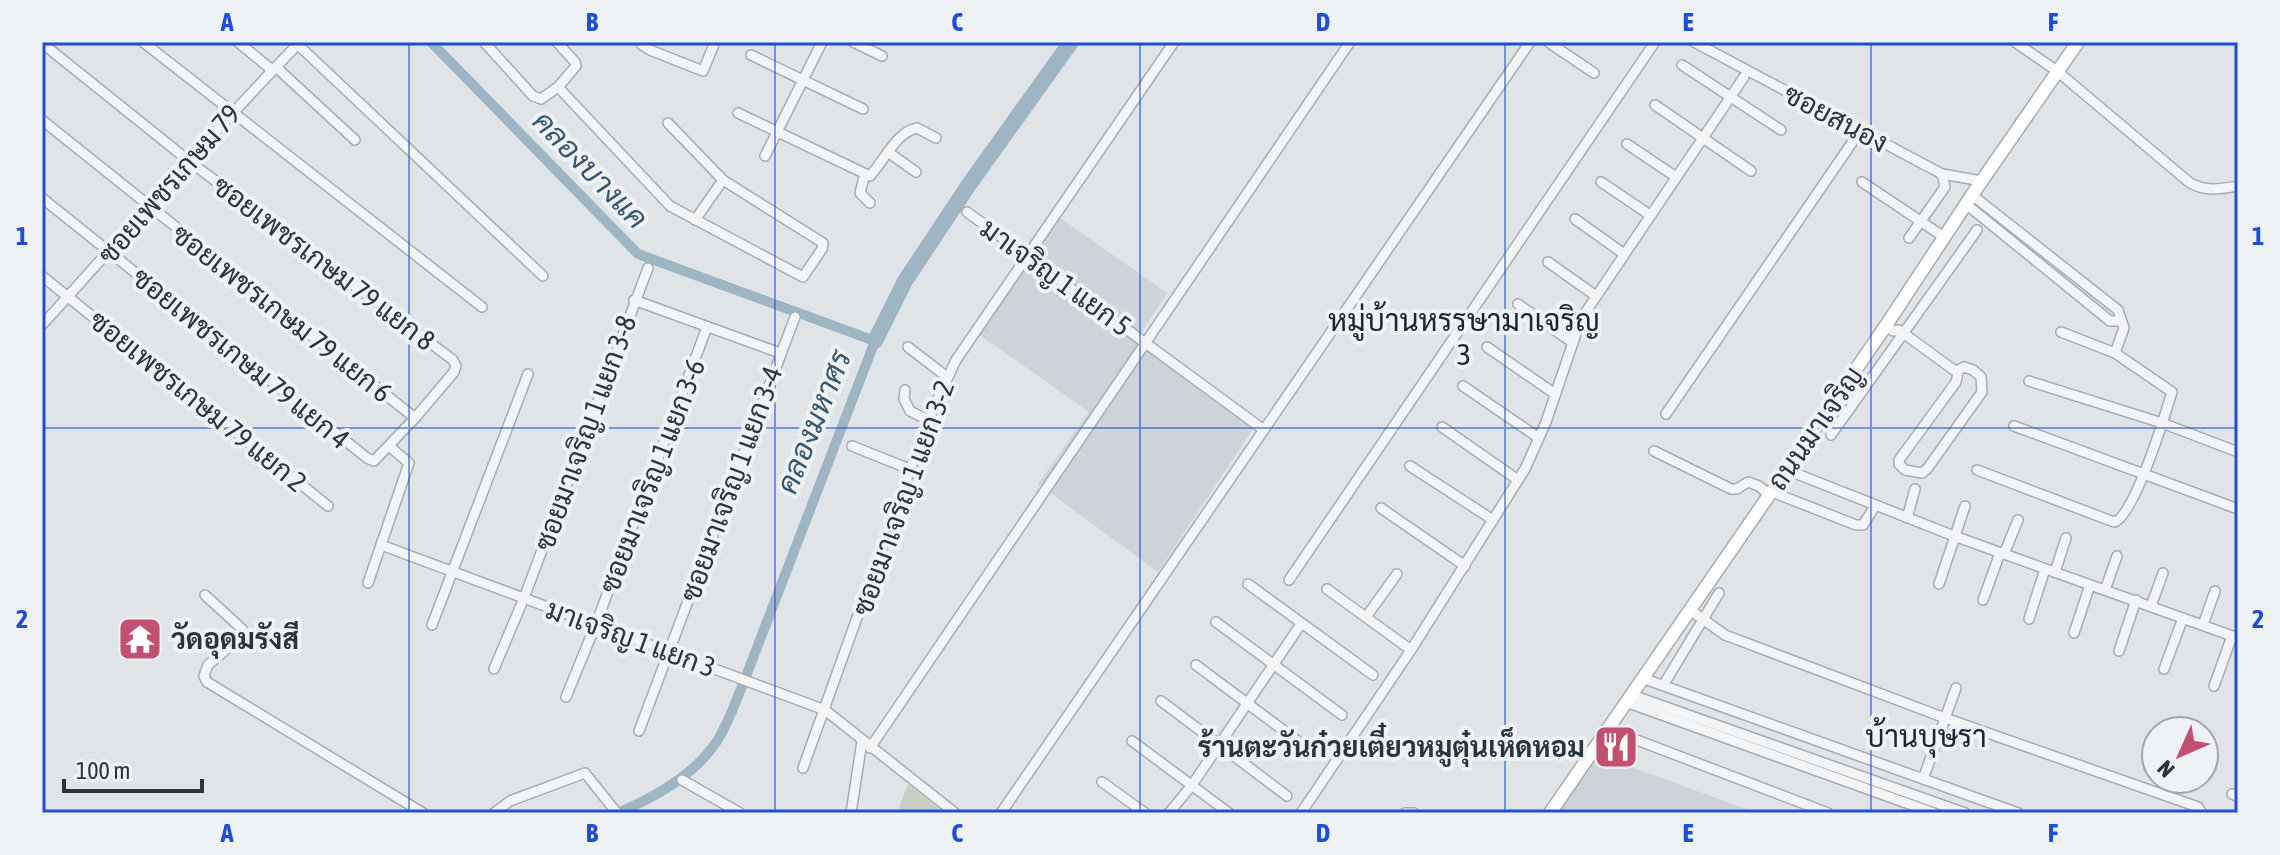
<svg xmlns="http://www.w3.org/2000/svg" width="2280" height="855" viewBox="0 0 2280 855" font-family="'Asap Condensed',Sarabun,sans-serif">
<rect width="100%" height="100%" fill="#e0e4e7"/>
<g fill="#ced3d9">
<path d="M1056 215 1167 293 1137 339 1255 426 1158 572 1038 484 1089 412 974 331Z"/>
<path d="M1596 754 1757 813H1557Z"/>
</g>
<path fill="#c7d0c2" d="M908 784 944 813H897Z"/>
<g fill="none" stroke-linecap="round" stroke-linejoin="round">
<path stroke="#9eb6c4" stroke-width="10" d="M431 42 638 254 875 341 743 684C735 703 728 724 717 741 695 775 655 797 618 813"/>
<path stroke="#9eb6c4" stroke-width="16" d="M875 341 905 281 968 186 1071 42"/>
<g stroke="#a6acb1" stroke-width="12">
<g id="minor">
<path d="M143 42 482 307"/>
<path d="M238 42 272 70"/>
<path d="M295 42 543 276"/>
<path d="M484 42 533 96 541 99 558 87 576 66 575 62 557 42"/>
<path d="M643 42 642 45 650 50 703 71 715 42"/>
<path d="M853 42 882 56"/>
<path d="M1548 42 1594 73"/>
<path d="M1694 42 1942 174 1982 181"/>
<path d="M2015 42 2057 71 2190 183C2207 192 2220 189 2238 186"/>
<path d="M42 43 189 161 453 360 456 366 454 372 415 418 374 461 367 458 42 198"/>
<path d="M751 55 863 109"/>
<path d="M1682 65 1781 130"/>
<path d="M276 67 355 140"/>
<path d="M558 87 670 206 803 277 822 249 823 243 723 180 668 123"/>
<path d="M1655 105 1751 171"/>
<path d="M738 113 870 176C884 161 896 132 917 128L936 138"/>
<path d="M42 120 415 418"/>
<path d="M1627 144 1676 177"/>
<path d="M888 152 916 172"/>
<path d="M765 156 822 42"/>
<path d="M865 174 860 193 870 203"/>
<path d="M1601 182 1650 215"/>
<path d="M1862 182 1944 237"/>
<path d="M1972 195 2118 310 2124 328 2115 353"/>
<path d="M1966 204 2110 321H2120"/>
<path d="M967 212 1264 430"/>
<path d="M1575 219 1624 254"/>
<path d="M695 220 723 180"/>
<path d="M1909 238 1945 187 1942 174"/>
<path d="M1548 262 1596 296"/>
<path d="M42 276 328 506"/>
<path d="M634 300 780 353"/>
<path d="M1518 304 1572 342"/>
<path d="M42 325C128 231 211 133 300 42"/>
<path d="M1886 325 1893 331 1899 330 1958 373 1956 382 1899 460V464L1905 470 1922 473 1927 469 1982 392 1981 377 1973 370 1964 367 1957 371"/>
<path d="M908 347 947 377"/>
<path d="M1487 347 1555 394"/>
<path d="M2029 381 2162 423 2238 452"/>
<path d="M1463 386 1539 438"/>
<path d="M905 390 904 399 910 411 928 420"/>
<path d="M1666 414 1860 131"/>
<path d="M2014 426 2238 509"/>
<path d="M1442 427 1518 480"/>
<path d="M1831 435 1977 230"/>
<path d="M852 446 912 470"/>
<path d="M1654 451 1731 489H1737L1748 482 1759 486 1769 495"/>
<path d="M1410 466 1493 520"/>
<path d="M1787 470 1954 536 2238 638"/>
<path d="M1977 470 2114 522C2134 518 2165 415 2172 392L2115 353 2061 332"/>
<path d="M1772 492 1856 525H1863L1875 506"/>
<path d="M1381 508 1465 566"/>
<path d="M1907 518 1915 489"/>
<path d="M381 545 825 710 955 813"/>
<path d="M2004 554 2018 520"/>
<path d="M2055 572 2066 538"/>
<path d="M1289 580 1655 42"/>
<path d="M368 583 409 463 389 446"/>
<path d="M1248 584 1373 675"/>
<path d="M1939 584 1965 506"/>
<path d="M1327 589 1411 650"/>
<path d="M2105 590 2117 556"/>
<path d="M205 595 242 629 244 634 208 665 204 676 207 682 423 813"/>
<path d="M1983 600 2000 553"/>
<path d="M2151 606 2163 573"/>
<path d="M1690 610 1725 635 1945 718 2198 807 2202 813"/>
<path d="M1366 617 1397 574"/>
<path d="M2029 619 2045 569"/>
<path d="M1216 622 1342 715"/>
<path d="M432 625 528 374"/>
<path d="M2203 625 2215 591"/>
<path d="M2074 633 2090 585"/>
<path d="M2119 651 2136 600"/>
<path d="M1196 665 1315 754"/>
<path d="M494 669 524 598 648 268"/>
<path d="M2164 669 2183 618"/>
<path d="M1642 678 2018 813"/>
<path d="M1664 684 1719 593"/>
<path d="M2214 686 2232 636"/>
<path d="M1632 695 1965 813"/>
<path d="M566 697 596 624 707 327"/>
<path d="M1161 701 1287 796"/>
<path d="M1626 702 1934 813"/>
<path d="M1608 729 1828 813"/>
<path d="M639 731 795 317"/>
<path d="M1132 741 1229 813"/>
<path d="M870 748 1350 42"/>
<path d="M803 768 928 420 956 360 1174 42"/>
<path d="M1923 779 1956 688"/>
<path d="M682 780 740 813"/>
<path d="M1102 782 1145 813"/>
<path d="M2232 794 2238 797"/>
<path d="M494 813 510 801 585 773 617 813"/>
<path d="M851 813 862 741"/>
<path d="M1001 813 1530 42"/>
<path d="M1169 813 1192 785 1301 624"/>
<path d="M1301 813 1411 650 1525 469 1546 422 1581 319 1744 77"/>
<path d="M1405 813H1414"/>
</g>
</g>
<g stroke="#a6acb1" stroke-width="15">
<path id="secondary" d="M1550 813 1885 327 1972 195 2078 42"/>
</g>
<use href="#minor" stroke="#f2f4f6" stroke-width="9"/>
<use href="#secondary" stroke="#fff" stroke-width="12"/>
</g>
<path fill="none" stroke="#1d4ed8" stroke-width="2" stroke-opacity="0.55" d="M409 42V813M775 42V813M1140 42V813M1505 42V813M1871 42V813M42 428H2238"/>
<defs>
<g id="temple-square" transform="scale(2.3)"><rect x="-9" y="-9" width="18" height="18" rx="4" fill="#c15071" stroke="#eff2f5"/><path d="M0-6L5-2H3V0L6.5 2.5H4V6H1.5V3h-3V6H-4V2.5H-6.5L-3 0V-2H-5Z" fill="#fff"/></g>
<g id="restaurant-square" transform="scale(2.3)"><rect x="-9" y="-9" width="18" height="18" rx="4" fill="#c15071" stroke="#eff2f5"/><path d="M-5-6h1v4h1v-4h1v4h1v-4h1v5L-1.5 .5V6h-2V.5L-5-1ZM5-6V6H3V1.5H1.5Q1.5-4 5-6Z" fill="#fff"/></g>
</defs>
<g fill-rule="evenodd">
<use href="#temple-square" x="140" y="639"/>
<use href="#restaurant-square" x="1616" y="747"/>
</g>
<g text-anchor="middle" stroke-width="8" stroke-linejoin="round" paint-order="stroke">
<g font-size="28" fill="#2a343d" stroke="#eff2f5">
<text transform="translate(1836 118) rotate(28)" y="10">ซอยสนอง</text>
<text transform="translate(169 184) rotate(-49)" y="10">ซอยเพชรเกษม 79</text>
<text transform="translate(324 263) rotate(37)" y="10">ซอยเพชรเกษม 79 แยก 8</text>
<text transform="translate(1056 277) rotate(36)" y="10">มาเจริญ 1 แยก 5</text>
<text transform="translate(282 313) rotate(38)" y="10">ซอยเพชรเกษม 79 แยก 6</text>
<text transform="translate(241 358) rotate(39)" y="10">ซอยเพชรเกษม 79 แยก 4</text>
<text transform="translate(198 401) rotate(39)" y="10">ซอยเพชรเกษม 79 แยก 2</text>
<text transform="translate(1815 428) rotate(-55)" y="10">ถนนมาเจริญ</text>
<text transform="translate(585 433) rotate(-70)" y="10">ซอยมาเจริญ 1 แยก 3-8</text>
<text transform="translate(652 476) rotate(-69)" y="10">ซอยมาเจริญ 1 แยก 3-6</text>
<text transform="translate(731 484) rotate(-70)" y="10">ซอยมาเจริญ 1 แยก 3-4</text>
<text transform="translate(903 498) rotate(-70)" y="10">ซอยมาเจริญ 1 แยก 3-2</text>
<text transform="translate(631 638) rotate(20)" y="10">มาเจริญ 1 แยก 3</text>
</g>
<g font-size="28" font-weight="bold" fill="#2a343d" stroke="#eff2f5" text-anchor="start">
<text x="171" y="649">วัดอุดมรังสี</text>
<text x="1585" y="757" text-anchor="end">ร้านตะวันก๋วยเตี๋ยวหมูตุ๋นเห็ดหอม</text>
</g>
<g font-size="30" font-style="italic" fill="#38576d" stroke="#eff2f5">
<text transform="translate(590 170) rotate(46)" y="10">คลองบางแค</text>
<text transform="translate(814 422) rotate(-68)" y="10">คลองมหาศร</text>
</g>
<g font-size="30" fill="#1c252e" stroke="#eff2f5">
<text x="1464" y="331">หมู่บ้านหรรษามาเจริญ<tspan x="1464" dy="34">3</tspan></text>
<text x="1926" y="747">บ้านบุษรา</text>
</g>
</g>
<rect width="2280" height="855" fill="none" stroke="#eff2f5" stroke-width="88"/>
<g transform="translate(2180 755) rotate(225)"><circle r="38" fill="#eff2f5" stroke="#a0a6ab" stroke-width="2"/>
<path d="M0-6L14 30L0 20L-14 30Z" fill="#c15071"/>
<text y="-12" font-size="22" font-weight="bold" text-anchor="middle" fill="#2a343d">N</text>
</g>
<path d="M64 779v12h138v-12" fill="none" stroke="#2a343d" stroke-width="4"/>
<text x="76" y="779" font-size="24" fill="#2a343d" stroke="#eff2f5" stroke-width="6" paint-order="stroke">100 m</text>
<rect x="44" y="44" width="2192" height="767" fill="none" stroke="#1d4ed8" stroke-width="3"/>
<g font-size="26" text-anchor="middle" font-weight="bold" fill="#1d4ed8">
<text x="227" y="31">A</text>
<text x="592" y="31">B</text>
<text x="957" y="31">C</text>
<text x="1323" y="31">D</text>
<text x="1688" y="31">E</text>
<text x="2053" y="31">F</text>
<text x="22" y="245">1</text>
<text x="2258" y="245">1</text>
<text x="22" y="628">2</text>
<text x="2258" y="628">2</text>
<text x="227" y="842">A</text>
<text x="592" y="842">B</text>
<text x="957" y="842">C</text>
<text x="1323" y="842">D</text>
<text x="1688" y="842">E</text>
<text x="2053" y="842">F</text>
</g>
</svg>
